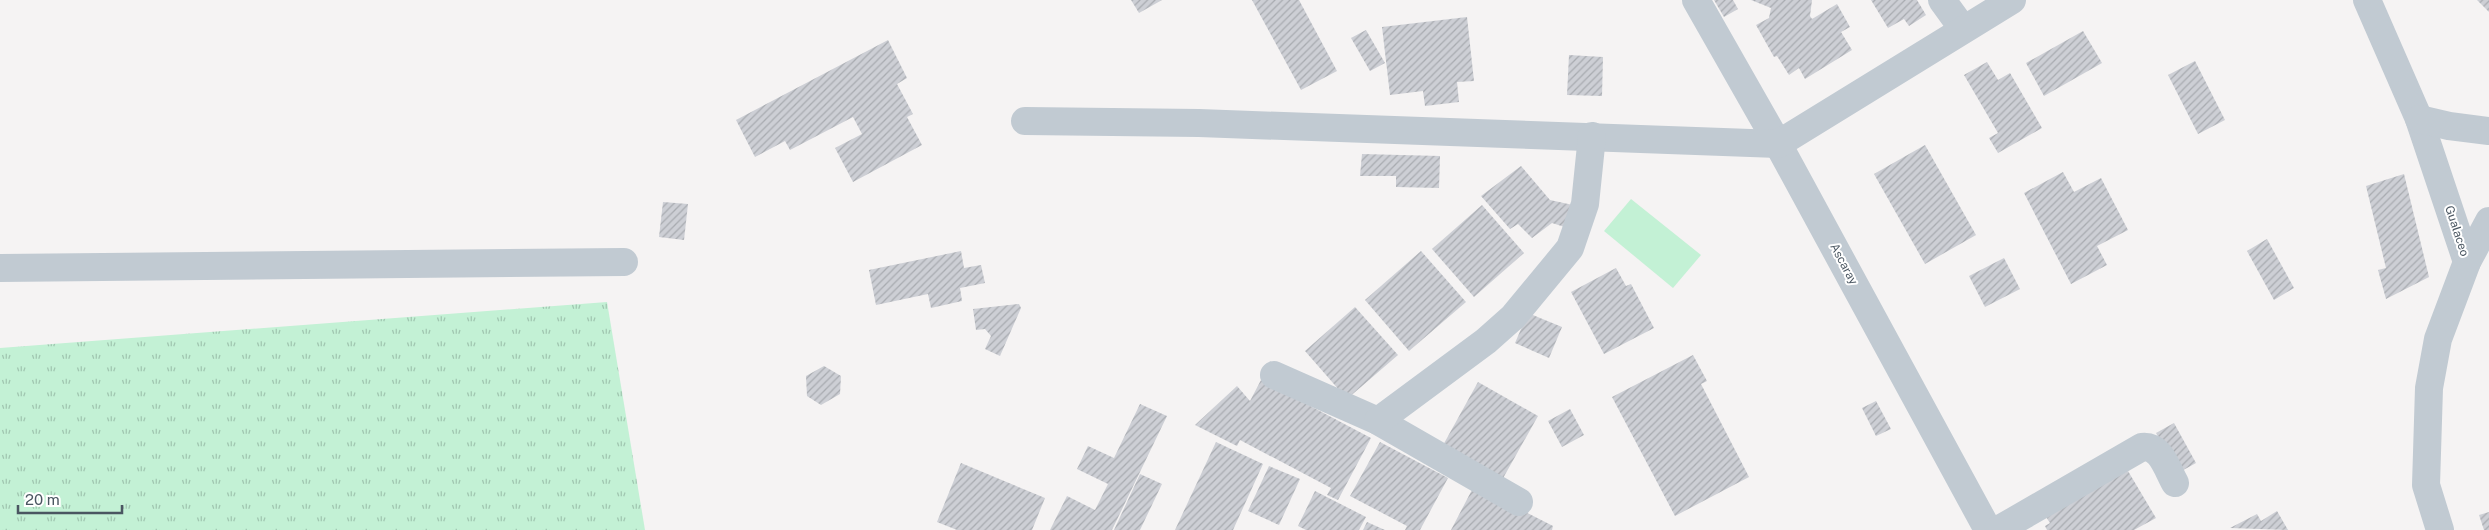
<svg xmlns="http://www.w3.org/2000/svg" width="2489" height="530" viewBox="0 0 2489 530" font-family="'Public Sans',sans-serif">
<defs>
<pattern id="grass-tufts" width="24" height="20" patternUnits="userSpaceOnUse" patternTransform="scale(1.25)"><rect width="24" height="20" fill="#c3f1d5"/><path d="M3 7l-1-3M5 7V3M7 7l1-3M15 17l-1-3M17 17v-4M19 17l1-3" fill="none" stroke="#a0c6b0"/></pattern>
<pattern id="building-hatch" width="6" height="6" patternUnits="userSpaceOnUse" patternTransform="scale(1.25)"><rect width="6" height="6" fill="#cdcfd5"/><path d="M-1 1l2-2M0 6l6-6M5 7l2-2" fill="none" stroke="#a8abb0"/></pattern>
</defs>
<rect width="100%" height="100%" fill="#f5f3f3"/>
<path fill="url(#grass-tufts)" d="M607 302 645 530H0V348Z"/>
<path fill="#c3f1d5" d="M1631 199 1701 255 1673 288 1604 231Z"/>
<g fill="url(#building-hatch)">
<path d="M1131 0H1162L1139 13Z"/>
<path d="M1252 0H1299L1337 71 1301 90Z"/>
<path d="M1714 0H1733L1738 9 1724 17Z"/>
<path d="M1751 0H1812L1810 16 1812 19 1837 4 1850 27 1841 32 1852 50 1805 79 1799 68 1789 75 1777 56 1774 57 1756 25 1769 18 1771 8Z"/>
<path d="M1871 0H1917L1926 15 1909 26 1904 19 1888 28Z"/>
<path d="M2477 0H2489V12Z"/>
<path d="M1467 17 1474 81 1457 82 1459 102 1425 106 1423 91 1390 95 1382 27Z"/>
<path d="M1366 30 1385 63 1370 71 1351 38Z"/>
<path d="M2083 31 2102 63 2044 96 2026 63Z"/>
<path d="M888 40 907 78 897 84 913 114 907 117 922 145 853 182 835 148 862 134 853 117 790 150 785 141 755 157 736 120Z"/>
<path d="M1569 55 1603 57 1602 96 1567 95Z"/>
<path d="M2195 61 2225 120 2198 134 2168 75Z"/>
<path d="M1987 62 1998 80 2010 73 2042 128 1998 153 1989 138 1998 133 1964 75Z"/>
<path d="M1925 145 1976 235 1925 264 1874 174Z"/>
<path d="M1362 154 1440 156 1439 188 1396 187V176H1360Z"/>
<path d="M1521 166 1550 200 1582 207 1574 230 1552 223 1532 238 1518 224 1510 229 1481 196Z"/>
<path d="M2063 172 2074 192 2101 178 2128 230 2097 246 2107 265 2071 284 2024 193Z"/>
<path d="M2404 174 2429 277 2386 299 2378 270 2386 268 2366 186Z"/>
<path d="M663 202 688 204 684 240 659 237Z"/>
<path d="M1482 205 1524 253 1474 297 1432 249Z"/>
<path d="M2267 239 2294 288 2274 300 2247 251Z"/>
<path d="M961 251 964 268 981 265 985 283 960 288 962 301 931 308 928 294 876 305 869 270Z"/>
<path d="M1421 251 1466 302 1409 351 1365 300Z"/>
<path d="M2004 258 2020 289 1985 307 1969 276Z"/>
<path d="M1616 268 1626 286 1631 284 1654 328 1604 354 1571 292Z"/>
<path d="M1019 304 1021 308 1000 356 985 349 991 336 985 329 976 330 973 309Z"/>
<path d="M1355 307 1398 355 1347 399 1305 351Z"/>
<path d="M1528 313 1562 327 1549 358 1515 343Z"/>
<path d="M1693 355 1707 381 1701 384 1749 477 1675 516 1612 397Z"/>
<path d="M824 366 841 376 840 394 821 405 807 396 806 376Z"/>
<path d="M1261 380 1371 438 1338 500 1327 495 1331 488 1240 440 1237 446 1195 425 1237 386 1250 401Z"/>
<path d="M1478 382 1538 416 1502 480 1442 447Z"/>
<path d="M1876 401 1891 429 1876 436 1862 408Z"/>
<path d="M1140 404 1167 416 1112 530H1050L1067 496 1095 510 1108 484 1077 469 1088 446 1114 458Z"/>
<path d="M1570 409 1584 435 1562 447 1548 421Z"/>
<path d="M2174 423 2196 463 2178 473 2156 433Z"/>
<path d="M1216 442 1263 464 1233 530H1175Z"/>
<path d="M1380 442 1448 478 1420 530H1405L1407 526 1350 496Z"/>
<path d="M961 463 1045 498 1032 530H957L937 522Z"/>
<path d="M1269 466 1300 479 1279 525 1248 511Z"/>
<path d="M2128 471 2156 518 2134 530H2047L2045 526 2050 523 2044 514Z"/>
<path d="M1140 474 1162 484 1140 530H1114Z"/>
<path d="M1474 486 1553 526 1552 530H1451Z"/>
<path d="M1315 491 1366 517 1359 530H1306L1298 526Z"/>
<path d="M2277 511 2288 530 2230 528 2257 514 2261 521Z"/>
<path d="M2489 512V530H2484L2479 515Z"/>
<path d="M1367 522 1385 530H1363Z"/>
</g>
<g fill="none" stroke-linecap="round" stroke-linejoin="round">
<g stroke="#c1cad2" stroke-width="28">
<path d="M1696 0 1778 144 1988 530"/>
<path d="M1942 0 1963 29"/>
<path d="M2367 0 2419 119 2467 262"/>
<path d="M2419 119 2449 126 2489 131"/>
<path d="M1025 121 1199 123 1778 144 2012 0"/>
<path d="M0 268 624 262"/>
<path d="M1274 375 1378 421 1519 502"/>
<path d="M1378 421 1486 341 1513 317 1570 248 1585 204 1592 136"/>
<path d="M1998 530 2142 447C2161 445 2167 469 2175 483"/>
<path d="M2440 530 2426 485 2429 388 2438 339 2467 262 2489 221"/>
</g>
</g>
<g text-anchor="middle" stroke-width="4" stroke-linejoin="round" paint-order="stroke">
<g font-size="12" fill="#4a5661" stroke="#fff">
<text transform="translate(2457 231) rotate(72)" y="4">Gualaceo</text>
<text transform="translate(1844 264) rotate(62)" y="4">Ascaray</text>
</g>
</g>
<path d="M18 505v8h104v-8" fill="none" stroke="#4a5661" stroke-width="2.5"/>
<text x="25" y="505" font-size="15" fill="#4a5661" stroke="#ffffff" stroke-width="4" paint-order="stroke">20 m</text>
</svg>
